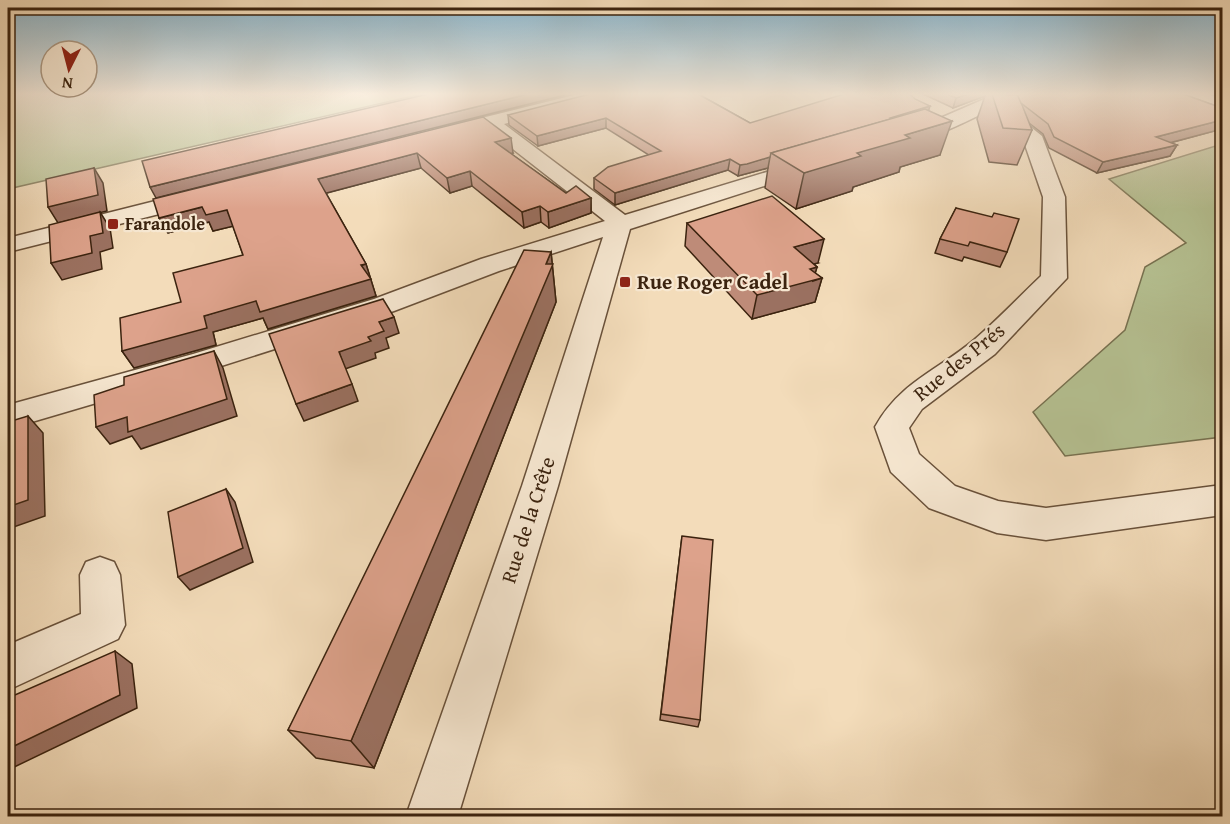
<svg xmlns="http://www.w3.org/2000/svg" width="1230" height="824" viewBox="0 0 1230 824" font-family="'Gentium Book Plus',serif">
<rect width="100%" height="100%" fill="#f3dcba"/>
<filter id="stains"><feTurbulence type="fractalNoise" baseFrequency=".00333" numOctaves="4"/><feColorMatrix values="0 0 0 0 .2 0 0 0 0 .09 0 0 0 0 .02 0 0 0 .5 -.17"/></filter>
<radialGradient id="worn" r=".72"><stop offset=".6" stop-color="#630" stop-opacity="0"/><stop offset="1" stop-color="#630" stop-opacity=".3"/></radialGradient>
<g fill="#b6c293" stroke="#787251" stroke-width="1.5">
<path d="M8 94H422L8 189Z"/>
<path d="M1222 144V437L1065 456 1033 412 1125 330 1145 267 1186 243 1109 179Z"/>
</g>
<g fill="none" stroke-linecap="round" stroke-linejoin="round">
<g stroke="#69513a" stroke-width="3">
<g id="minor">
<path d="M578 94H608L605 98 504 124 625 215 803 161 810 159 817 161 821 165 817 169 630 229 558 486 458 816H406L522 486 603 237 499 271 394 311 215 368 8 429V405L193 354 374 299 481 259 605 221 486 128 444 139 437 137 434 133 437 129Z"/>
<path d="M996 94H1020L1017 98 1002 104 1042 136 1065 197 1067 278 995 354 922 409 909 428 919 454 955 486 998 501 1046 508 1222 485V515L1046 540 997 533 929 508 891 472 875 427C900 382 937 371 974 340 997 320 1019 297 1041 276L1043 197 1023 139 988 111C966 121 924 145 901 139L898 135 901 131 929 123Z"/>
<path d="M1184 94H1208L1222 100V112L1187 98Z"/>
<path d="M199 190 207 192 210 197 207 202 8 252V238Z"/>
<path d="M100 557 114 562 120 575 125 625 118 639 8 690V645L81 614 80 575 86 562Z"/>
</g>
</g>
<use href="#minor" fill="#f7e8d2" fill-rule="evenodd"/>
</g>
<g fill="#be8b78" stroke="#3b230f" stroke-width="1.5">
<path d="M923 94H1183L1222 108V129L1170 143 1177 145 1170 156 1097 173 1049 148 1043 134 1029 123 1032 130 1017 165 989 162 977 119 985 96 953 108Z"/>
<path d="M700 95 750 123 929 111 940 155 900 167 899 172 853 187 852 191 796 209 765 188 768 168 738 176 728 170 615 205 594 189V178L649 155 606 128 538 146 509 125 508 115Z"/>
<path d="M483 117 513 153H510L566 193 591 198V213L549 228 541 222 524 228 472 186 450 193 421 168 326 193 366 264 376 296 268 329 263 318 213 332 216 345 134 368 122 351 181 302 243 255 233 226 213 231 209 222 168 233 159 218Z"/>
<path d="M956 208 1007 252 1000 267 964 257 962 261 935 253 940 239Z"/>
<path d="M687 223 818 263 814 264 817 267 815 273 822 278 815 302 752 319 685 246Z"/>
<path d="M551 252 556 302 374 768 316 758 288 730Z"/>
<path d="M682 536 700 720 698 727 660 720Z"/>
</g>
<g fill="#9b7161" stroke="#3b230f" stroke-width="1.5">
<path d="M528 94H569L156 198 150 187Z"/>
<path d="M968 94H986L985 96 953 108 956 98Z"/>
<path d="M930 106 927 116 890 118Z"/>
<path d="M606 118V128L538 146 537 136Z"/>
<path d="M1222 120V129L1150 148 1156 137Z"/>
<path d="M952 121 940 155 900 167 899 172 853 187 852 191 796 209 804 173 905 135Z"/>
<path d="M511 138 513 153 497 157 495 142Z"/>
<path d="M1177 145 1170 156 1097 173 1103 162Z"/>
<path d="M417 153 421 168 323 194 318 179Z"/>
<path d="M770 157 768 168 738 176 740 165Z"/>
<path d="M730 159 728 170 615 205V193Z"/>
<path d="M94 168 103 183 107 211 58 223 48 207Z"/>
<path d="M470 171 472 186 450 193 447 178Z"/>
<path d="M591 198V213L549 228 548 212Z"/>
<path d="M540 206 541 222 524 228 522 212Z"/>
<path d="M202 207 227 210 234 226 213 231 209 222 168 233 159 218Z"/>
<path d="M100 212 110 228 113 248 100 252 102 269 62 280 51 263 90 236Z"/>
<path d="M824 239 818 263 789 270 794 247Z"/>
<path d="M551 252 556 302 374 768 351 741Z"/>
<path d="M366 264 376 296 268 329 263 318 213 332 216 345 134 368 122 351 204 316Z"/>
<path d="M817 267 813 281 822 278 815 302 752 319 757 295 810 269Z"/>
<path d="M394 317 399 333 386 338 389 348 375 353 376 358 345 369 339 352 368 337 379 322Z"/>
<path d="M214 351 223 368 237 416 141 449 132 436 110 444 96 427Z"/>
<path d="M352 384 358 401 304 421 296 404Z"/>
<path d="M28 416 43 433 45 516 8 529V507Z"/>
<path d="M226 489 235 502 253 562 190 590 178 577Z"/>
<path d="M8 570 12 574 11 620 8 621Z"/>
<path d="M115 651 132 664 137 708 8 770V749Z"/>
</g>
<g fill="#dda28b" stroke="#3b230f" stroke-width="1.5">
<path d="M428 94H528L150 187 142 161Z"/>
<path d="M590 94H698L750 123 844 94H910L915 99 930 106 890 118 891 119 771 153 770 157 747 164 740 165 730 159 615 193 594 178 608 167 661 151 606 118 537 136 508 115Z"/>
<path d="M947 94H968L956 98Z"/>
<path d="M992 94 1018 95 1032 130 1003 128Z"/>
<path d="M1017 94H1183L1222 108V120L1156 137 1177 145 1103 162 1054 137 1048 124 1021 103Z"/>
<path d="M925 109 952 121 905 135 910 138 857 153 861 156 804 173 771 153Z"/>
<path d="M483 117 511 138 495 142 566 193 576 186 591 198 548 212 540 206 522 212 470 171 447 178 417 153 318 179 366 264 361 265 371 279 260 312 256 301 204 316 207 328 122 351 120 318 181 302 173 273 243 255 227 210 206 215 202 207 159 218 153 199Z"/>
<path d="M94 168 98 195 48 207 46 179Z"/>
<path d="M772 196 824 239 794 247 817 267 810 269 822 278 757 295 687 223Z"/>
<path d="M956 208 992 217 994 213 1019 219 1007 252 970 242 968 246 940 239Z"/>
<path d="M100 212 103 233 90 236 92 253 51 263 49 225Z"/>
<path d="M524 250 551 252 546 264H553L351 741 288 730Z"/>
<path d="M383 299 394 317 379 322 384 331 368 337 371 341 339 352 352 384 296 404 269 334Z"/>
<path d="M214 351 227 399 128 432 127 417 96 427 94 395 124 385V377Z"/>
<path d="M28 416V500L8 507V422Z"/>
<path d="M226 489 243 548 178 577 168 512Z"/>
<path d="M682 536 713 540 700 720 661 714Z"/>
<path d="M115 651 120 695 8 749V698Z"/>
</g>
<linearGradient id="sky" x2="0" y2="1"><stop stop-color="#89b7d0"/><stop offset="0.45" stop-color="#faefe0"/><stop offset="1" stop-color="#faefe0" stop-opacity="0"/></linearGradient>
<rect width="1230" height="209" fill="url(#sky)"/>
<g fill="#8f2418" stroke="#f7e8d2" stroke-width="2">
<rect x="107" y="218" width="12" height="12" rx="3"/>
<rect x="619" y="276" width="12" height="12" rx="3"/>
</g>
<g text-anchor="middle" stroke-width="4.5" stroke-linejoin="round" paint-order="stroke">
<g font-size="18" font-weight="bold" fill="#3b230f" stroke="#f7e8d2" text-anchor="start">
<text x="125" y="230">Farandole</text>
</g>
<g font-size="21" font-weight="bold" fill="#3b230f" stroke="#f7e8d2" text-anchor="start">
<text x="637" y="289">Rue Roger Cadel</text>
</g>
<g font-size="21" fill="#3b230f" stroke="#f7e8d2">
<text transform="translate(959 362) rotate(-39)" y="7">Rue des Prés</text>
<text transform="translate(528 520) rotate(-72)" y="7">Rue de la Crête</text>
</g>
</g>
<rect width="1230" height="824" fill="none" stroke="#f3dcba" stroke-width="30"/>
<rect x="9" y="9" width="1212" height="806" fill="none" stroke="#3b230f" stroke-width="3"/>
<rect x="15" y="15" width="1200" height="794" fill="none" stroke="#3b230f" stroke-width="1.5"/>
<g transform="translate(69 69) rotate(186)"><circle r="28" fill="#f7e8d2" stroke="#ac9984" stroke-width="1.5"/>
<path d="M0-4.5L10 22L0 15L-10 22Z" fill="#8f2418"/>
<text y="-9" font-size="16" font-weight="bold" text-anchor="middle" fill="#3b230f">N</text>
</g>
<rect width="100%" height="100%" filter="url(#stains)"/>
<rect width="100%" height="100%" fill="url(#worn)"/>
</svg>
